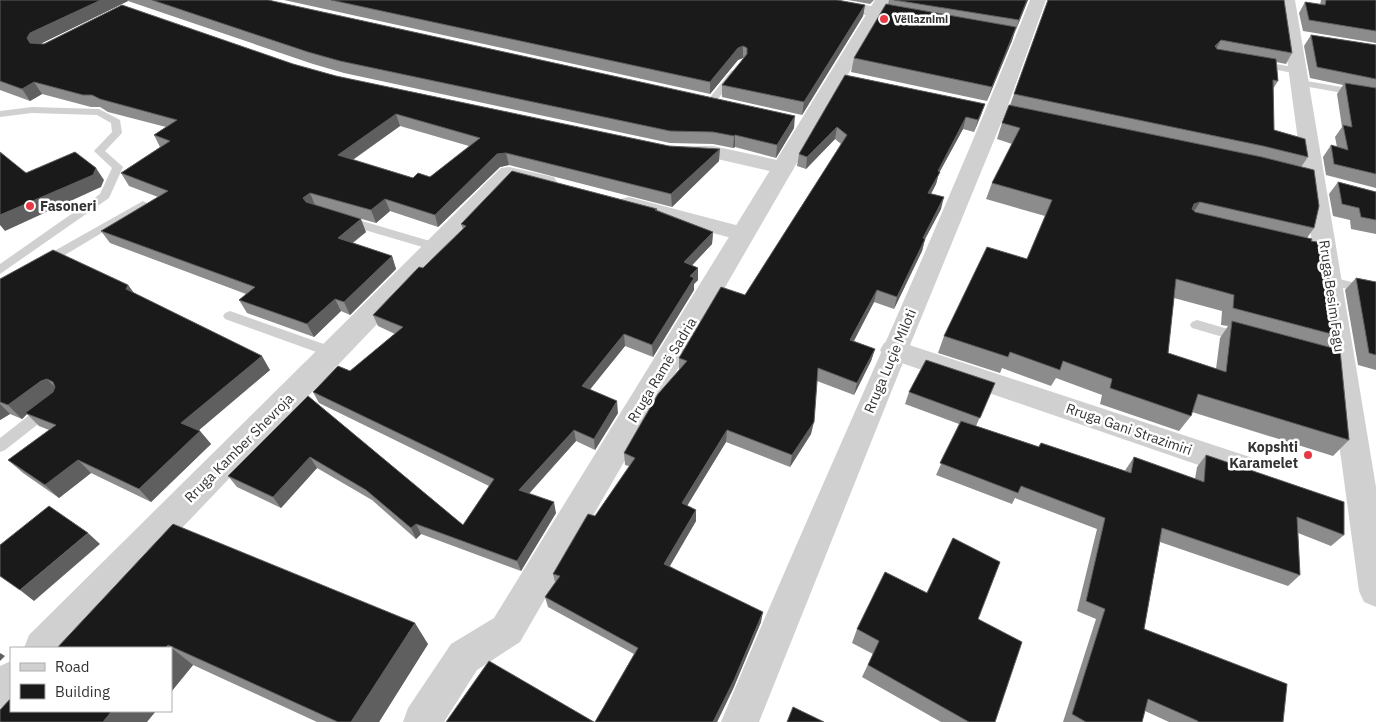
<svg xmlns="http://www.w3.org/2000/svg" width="1376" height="722" viewBox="0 0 1376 722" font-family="'IBM Plex Sans',sans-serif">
<rect width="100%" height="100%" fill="#fff"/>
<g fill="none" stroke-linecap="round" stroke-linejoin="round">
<g fill="#d0d0d0" fill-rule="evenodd">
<path d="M1260 61 1298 68 1303 71 1298 74 1257 66V62Z"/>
<path d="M734 70 737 71V75L714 104H708V100L731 71Z"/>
<path d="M1301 80 1376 93V99L1298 85V81Z"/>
<path d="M32 107 99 109 120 120 122 133 105 151 123 167 109 198 0 274V264L100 194 112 168 94 151 112 132 111 123 97 115 32 113 0 117V111Z"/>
<path d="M143 201 149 204 147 206 48 265 44 266 38 262 40 259Z"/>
<path d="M345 216 440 244 442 247 436 251 341 223 339 220 341 217Z"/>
<path d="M1331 277 1376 288V296L1327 284 1325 281 1327 278Z"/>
<path d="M230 311 338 349 340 353 338 357 333 358 225 319 223 316 225 313Z"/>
<path d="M1197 320 1245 334 1247 337 1245 340 1240 342 1192 328 1190 325 1192 322Z"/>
<path d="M46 404 51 406 53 410 51 414 5 450 0 452V438L41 406Z"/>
</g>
<g fill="#d0d0d0" fill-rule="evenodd">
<path d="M804 0H838L882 8 884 12 882 16 876 17 812 5 806 3Z"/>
<path d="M1279 0H1295L1376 487V607L1364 602 1359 591Z"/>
<path d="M684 146H713L791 163 794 168 791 173 783 174 713 158 677 156 674 152 677 148Z"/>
<path d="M509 167 554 177 557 182 554 187 546 189 514 181 67 648H24L29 635 501 168Z"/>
<path d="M629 197 751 229 755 234 751 239 743 241 621 209 618 204 621 199Z"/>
<path d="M894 340 1253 458 1257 467 1253 476 1242 480 884 357 880 350 884 343Z"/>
<path d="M11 661V705L0 710V666Z"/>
</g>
<g fill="#d0d0d0" fill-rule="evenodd">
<path d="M875 0H891L520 642 477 670 444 722H403L408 708 451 644 494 618Z"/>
<path d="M1030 0H1046L1006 111 908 350 759 722H721C821 480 934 244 1030 0Z"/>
</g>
</g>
<g fill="#8c8c8c" fill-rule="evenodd">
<path d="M0 0H268L794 128 776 158 735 147 733 148 713 144 670 143 344 73 313 64 128 1 40 44 293 64 336 76 719 161 672 207 509 165 500 167 438 227 390 211 376 223 351 216 366 232 353 243 392 256 396 269 350 315 341 311 314 337 247 313 239 300 246 294 110 243 101 231 158 197 129 186 121 173 160 147 154 135 166 127 108 112 100 107H91L42 94 30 101 0 90ZM400 126 469 146 430 177 413 178 353 160Z"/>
<path d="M284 0H837L865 5 863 16 802 115 722 97V85L744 59 743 58 738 60 710 94Z"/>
<path d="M848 0H874L870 4Z"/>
<path d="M889 0H1028L987 101 851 72 854 58 888 4Z"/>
<path d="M1048 0 1292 53 1286 64 1276 62 1278 81 1273 89 1274 130 1308 157 1301 167 1314 228 1307 238 1311 241 1339 336 1329 347 1349 440 1333 456 1192 412 1191 416 1179 431 1100 404 1102 395 1056 378 1051 386 1002 368 1000 373 938 353 944 336 1027 259 1045 216 986 199 992 183 1012 144 997 139 1002 123 1010 105ZM1174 298 1222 311 1221 325 1228 326 1220 338 1216 369 1168 353Z"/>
<path d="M1321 0H1376V43L1303 31 1299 13 1305 2 1320 5Z"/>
<path d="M1311 35 1376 45V188L1326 175 1323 157 1331 145 1337 147 1335 137 1342 127 1337 94 1343 85 1310 78 1304 46Z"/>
<path d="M845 75 985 104 981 115 974 132 963 129 939 173 936 184 931 194 941 209 925 239 922 251 894 309 874 302 854 341 875 349 871 361 854 395 817 381 811 434 790 467 726 442 687 506 696 521 670 566 761 622 733 689 717 722H595L634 654 548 607 545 597 555 582 553 574 595 516 629 466 625 465 624 453 679 370V358L745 295 841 144 835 139 806 169 797 166 799 154Z"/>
<path d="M1338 182 1376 192V234L1351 229 1350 220 1333 216 1329 194Z"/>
<path d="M657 209V210L713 232 712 244 692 265 698 280 694 284V290L653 357 625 346 590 389 618 413 595 450 576 441 529 494 556 513 521 571 421 534 416 539 372 500 317 468 281 508 237 487 228 476 308 396 463 525 489 486 319 403 313 392 350 371 395 334 378 326 373 315 423 268 463 229 461 224Z"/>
<path d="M1356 278 1376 282V370L1358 365 1345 290Z"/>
<path d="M0 279 128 285 134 293 270 370 199 430 211 444 151 502 91 473 59 498 23 473 8 460 49 430 39 426 27 414 22 419 10 414 0 420Z"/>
<path d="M995 383 976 426 1038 447 1041 443 1125 471 1126 469 1134 457 1195 479 1197 467 1206 455 1344 535 1331 546 1298 533 1300 575 1288 586 1160 542 1144 629 1283 722H1169L1145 711 1142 722H1063L1096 619 1077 611 1097 529 1015 498 1012 504 936 475 959 424 905 404 909 392Z"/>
<path d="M173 524 428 644 379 722H317L193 665 171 692V648H57Z"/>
<path d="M953 538 978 619 995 722H941L862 677 873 654 852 643 857 629 927 593Z"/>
</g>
<g fill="#5f5f5f">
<path d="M101 0H127L128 1 38 45 34 50 27 38 30 33Z"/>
<path d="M1027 0H1028L1015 32 1019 20Z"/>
<path d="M865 5 863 16 802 115 804 102Z"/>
<path d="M1016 27 1012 41 987 101 992 87Z"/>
<path d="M1221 40 1215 51V46Z"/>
<path d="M743 46V58L738 60 710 94V82L738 48Z"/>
<path d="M34 82 42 94 30 101 22 89Z"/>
<path d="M985 104 981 115 974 132 978 120Z"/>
<path d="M396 114 400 126 342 167 338 155Z"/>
<path d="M795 116 794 128 776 158 777 145Z"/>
<path d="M966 117 963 129 939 173 936 184 925 205 928 193 938 171Z"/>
<path d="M837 127 835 139 806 169 807 157Z"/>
<path d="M735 135V147L733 148 734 136Z"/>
<path d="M720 149 719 161 672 207 671 194Z"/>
<path d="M506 153 509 165 500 167 438 227 435 215 497 154Z"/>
<path d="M96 168 104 180 101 187 5 231 0 225V215Z"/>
<path d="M310 193 315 205 308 211 303 198Z"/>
<path d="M944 197 941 209 925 239 922 251 894 309 897 297 923 238Z"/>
<path d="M385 199 390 211 376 223 371 210Z"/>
<path d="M1200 202 1190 218 1184 220 1194 204Z"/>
<path d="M361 219 366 232 343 250 338 238Z"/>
<path d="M713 232 712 244 684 274V262Z"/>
<path d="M392 256 396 269 350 315 344 302Z"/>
<path d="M698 268V280L694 284V290L653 357 652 345 690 276Z"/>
<path d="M128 285 138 299 126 289Z"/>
<path d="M877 290 874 302 848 352 850 340Z"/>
<path d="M335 299 341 311 314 337 307 324Z"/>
<path d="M624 334 625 346 584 397 582 386Z"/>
<path d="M875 349 871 361 854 395 857 383Z"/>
<path d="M262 356 270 370 192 436 181 423Z"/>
<path d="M47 379 60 392 25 413 27 414 22 419 8 405 41 381Z"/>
<path d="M617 401 618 413 595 450 594 439Z"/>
<path d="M0 404 10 414 0 420Z"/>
<path d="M814 422 811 434 790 467 792 455Z"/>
<path d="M574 430 576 441 522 501 519 490Z"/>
<path d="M727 430 726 442 682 514V503Z"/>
<path d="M200 431 211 444 151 502 139 489Z"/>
<path d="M310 457 317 468 281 508 273 497Z"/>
<path d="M78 460 91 473 59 498 45 485Z"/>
<path d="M554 502 556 513 521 571 517 561Z"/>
<path d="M696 510V521L665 574 664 564Z"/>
<path d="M416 524 421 534 416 539 411 528Z"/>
<path d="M88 533 100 544 34 601 20 590Z"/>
<path d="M763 612 761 622 733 689 717 722H713Z"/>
<path d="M415 623 428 644 379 722H351Z"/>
<path d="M168 645 193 665 171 692V648H165Z"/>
<path d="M0 653 5 656 0 661Z"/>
<path d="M112 711H156L147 722H103Z"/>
</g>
<g fill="#1a1a1a" stroke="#5f5f5f" fill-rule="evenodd">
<path d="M0 0H101L30 33 27 38 30 43 44 44 122 5 293 64 336 76 669 146 720 149 671 194 506 153 497 154 435 215 385 199 371 210 310 193 303 198 306 202 361 219 338 238 392 256 344 302 335 299 307 324 239 300 255 287 101 231 168 191 121 173 170 141 154 135 177 120 100 99 92 95H83L34 82 22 89 0 81ZM396 114 480 138 430 177 418 173 413 178 338 155Z"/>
<path d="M152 0H268L795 116 777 145 735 135 734 136 713 132 670 131 340 61 308 52Z"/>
<path d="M331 0H837L865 5 804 102 722 85 747 54V48L743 46 738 48 710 82Z"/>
<path d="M894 0H1027L1019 20Z"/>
<path d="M1048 0H1284L1292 53 1221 40 1215 46 1217 49 1276 59 1278 81 1273 80 1274 130 1305 139 1308 157 1263 146 1014 94Z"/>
<path d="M1326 0H1376V31L1309 20 1305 2 1325 5Z"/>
<path d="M886 4 1016 27 992 87 854 58Z"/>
<path d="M1311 35 1376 45V79L1317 67Z"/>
<path d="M845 75 985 104 978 120 966 117 938 171 940 172 928 193 944 197 923 238 925 239 897 297 877 290 850 340 875 349 857 383 818 368 814 422 792 455 727 430 682 503 696 510 664 564 763 612 734 680 713 722H595L638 648 545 597 560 576 553 574 588 514 595 516 635 458 624 453 658 394 687 361 679 358 721 287 745 295 847 135 837 127 807 157 799 154Z"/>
<path d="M1345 83 1376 88V174L1334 164 1331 145 1348 150 1343 125 1352 127Z"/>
<path d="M1009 105 1262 157 1314 170 1319 206 1314 228 1200 202 1194 204 1192 209 1195 212 1312 239 1311 241 1323 243 1339 336 1233 308 1234 295 1176 279 1168 353 1226 372 1232 321 1340 350 1349 440 1198 394 1191 416 1110 388 1112 379 1063 361 1060 370 1010 352 1008 357 944 336 987 247 1027 259 1052 200 992 183 1020 128 1002 123Z"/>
<path d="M0 152 26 173 75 152 96 168 93 175 0 215Z"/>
<path d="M512 171 657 209 655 210 713 232 684 262 698 268 690 276 694 278 652 345 624 334 582 386 617 401 594 439 574 430 519 490 554 502 517 561 416 524 411 528 366 490 310 457 273 497 228 476 308 396 463 525 494 479 313 392 338 366 350 371 403 327 373 315 419 267 423 268 466 226 461 224Z"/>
<path d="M1338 182 1376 192V220L1361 217 1359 208 1342 204Z"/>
<path d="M53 250 128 285 126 289 262 356 181 423 200 431 139 489 78 460 45 485 8 460 56 425 25 413 53 392 55 387 53 382 47 379 41 381 8 405 0 402V279Z"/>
<path d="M1356 278 1376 282V355L1369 353Z"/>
<path d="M926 360 995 383 980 418 909 392Z"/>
<path d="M961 421 1039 447 1041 443 1131 473 1134 457 1204 482 1206 455 1344 502V535L1297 517 1300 575 1162 528 1144 629 1287 684 1283 722H1198V721L1148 699 1142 722H1086L1072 714 1105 609 1086 601 1105 518 1021 486 1018 493 940 463Z"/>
<path d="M49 506 88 533 20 590 0 576V545Z"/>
<path d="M173 524 415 623 351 722H338L168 645 165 648H57Z"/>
<path d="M953 538 1000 562 978 619 1022 642 995 722H969L868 665 879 641 857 629 885 572 927 593Z"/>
<path d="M489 661 594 722H446Z"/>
<path d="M11 698V711H112L103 722H0V710Z"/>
<path d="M793 707 824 722H787Z"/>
</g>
<g fill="#e63946" stroke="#fff" stroke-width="2">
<circle cx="884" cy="19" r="5"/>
<circle cx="30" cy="206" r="5"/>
<circle cx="1308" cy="455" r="5"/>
</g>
<g text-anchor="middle" stroke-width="5" stroke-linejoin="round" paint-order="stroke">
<g font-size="11" font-weight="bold" fill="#333" stroke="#fff" text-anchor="start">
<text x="894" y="23">Vëllaznimi</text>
</g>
<g font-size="14" font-weight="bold" fill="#333" stroke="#fff" text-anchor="start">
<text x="40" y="211">Fasoneri</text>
<text x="1298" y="452" text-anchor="end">Kopshti<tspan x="1298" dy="16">Karamelet</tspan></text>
</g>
<g font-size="14" fill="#333" stroke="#fff">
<text transform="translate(1332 296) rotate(82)" y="5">Rruga Besim Fagu</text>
<text transform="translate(890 361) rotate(-67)" y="5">Rruga Luçie Miloti</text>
<text transform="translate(662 370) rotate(-59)" y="5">Rruga Ramë Sadria</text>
<text transform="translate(1129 429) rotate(19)" y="5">Rruga Gani Strazimiri</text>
<text transform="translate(239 448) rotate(-45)" y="5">Rruga Kamber Shevroja</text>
</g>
</g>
<rect x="10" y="647" width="162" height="65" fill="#ffffff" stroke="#adadad"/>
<rect x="20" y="663" width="25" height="8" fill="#d0d0d0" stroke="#adadad"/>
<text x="55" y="672" font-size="15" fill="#333333">Road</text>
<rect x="20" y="684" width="25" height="15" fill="#1a1a1a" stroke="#adadad"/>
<text x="55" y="697" font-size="15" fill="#333333">Building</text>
</svg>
